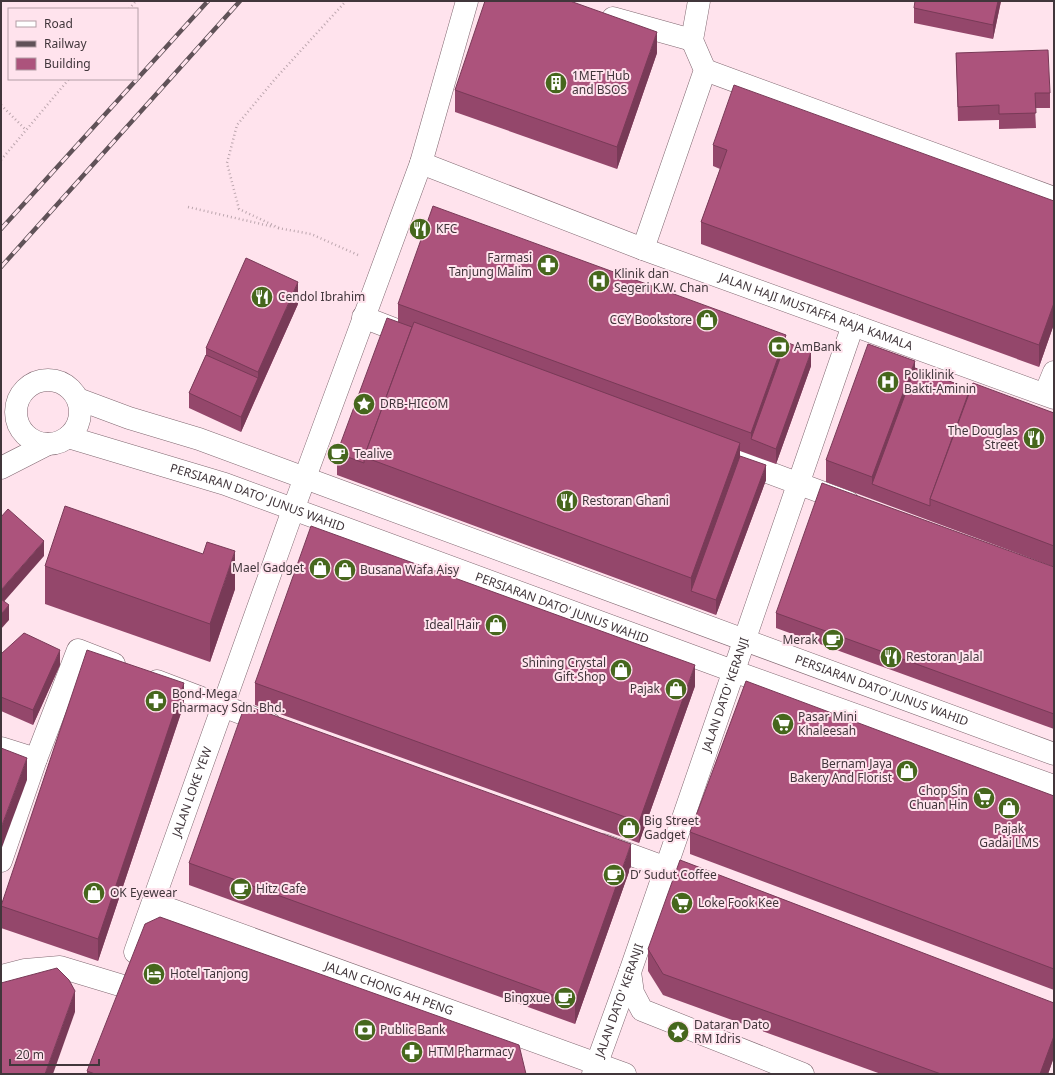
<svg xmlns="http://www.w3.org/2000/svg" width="1055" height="1075" viewBox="0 0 1055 1075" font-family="'Noto Sans',sans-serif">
<rect width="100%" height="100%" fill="#ffe3ed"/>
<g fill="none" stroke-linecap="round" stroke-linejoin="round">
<g stroke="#806871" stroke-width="23">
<g id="minor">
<path d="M613 18 692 40"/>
<path d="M705 70 1054 198"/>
<path id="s1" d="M421 163 643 249 1054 398"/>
<path d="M643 249 705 70 692 40 699 1"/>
<path d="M363 317 412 336"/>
<circle cx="48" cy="412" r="32"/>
<path d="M1045 394 1054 372"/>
<path id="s2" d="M78 399 129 418 199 439 305 478 1054 754"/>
<path id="s3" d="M68 437 225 484 733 671 1054 786"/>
<path d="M738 461 848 502"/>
<path d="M1 468 48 444"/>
<path d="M157 681 270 724"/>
<path d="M1 748 36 759"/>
<path d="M604 845 705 882"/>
<path d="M1 861 36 759 78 650 114 664"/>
<path id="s4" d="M153 903 625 1074"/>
<path id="s5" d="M135 952 293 510 421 163 467 1"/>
<path d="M630 972 633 993 642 1010 803 1074"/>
<path d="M1 976 25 970 60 967 123 986"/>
<path id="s6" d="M593 1074 630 972 853 325"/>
</g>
</g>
<g stroke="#bca6ae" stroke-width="2.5" stroke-dasharray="1 3" stroke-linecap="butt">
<path d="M129 9 136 1"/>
<path d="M1 105 26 130"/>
<path d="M1 160 69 79"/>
<path d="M188 207 274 227"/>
<path d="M278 228 311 234 358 255"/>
<path d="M279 228 239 209 227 163 237 125 275 79 346 1"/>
</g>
<use href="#minor" stroke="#fff" stroke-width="22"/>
<g stroke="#605258" stroke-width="4.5">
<g id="rail">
<path d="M1 229 208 1"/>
<path d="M1 267 240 1"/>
</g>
</g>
<use href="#rail" stroke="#ffe3ed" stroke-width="3" stroke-dasharray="9" stroke-linecap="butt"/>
</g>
<g fill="#94476b">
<path d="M1001 1 993 39 914 23V8Z"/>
<path d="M657 53 617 169 455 112V90Z"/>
<path d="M956 53 1050 93V108H1035L1036 128 999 129V120L958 121Z"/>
<path d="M713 145 1054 201V324L1039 367 701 244V222L720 169 713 166Z"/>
<path d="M1054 153V172H1053V157Z"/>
<path d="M298 304 241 432 189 408V393L206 355V348Z"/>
<path d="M398 304 786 342 811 366 776 464 740 451V456L766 480 716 615 337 475V453L398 322Z"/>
<path d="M915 368 970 389 1054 413V567L826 482V460Z"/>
<path d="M45 566 235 589 210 662 45 604Z"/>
<path d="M1054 567V729L776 628V613Z"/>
<path d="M1 654 60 665 33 725 1 711Z"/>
<path d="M255 683 695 686 639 843 255 705Z"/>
<path d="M184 704 98 961 1 928V906Z"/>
<path d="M1054 796V990L690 854V832Z"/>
<path d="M189 863 631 866 575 1024 189 885Z"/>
<path d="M648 949 1054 1003V1057L1048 1074H881L663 995 648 971Z"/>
<path d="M87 1071 526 1074H87Z"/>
</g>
<g fill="#783a57">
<path d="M998 1H1001L993 39V25Z"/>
<path d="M657 32V53L617 169V147Z"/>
<path d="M298 282V304L258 393V372Z"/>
<path d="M1054 303V324L1039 367V345Z"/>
<path d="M786 335V357L751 439V433Z"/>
<path d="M811 352V366L776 464V449Z"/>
<path d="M915 361V383L872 484V477Z"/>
<path d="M258 378V393L241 432V417Z"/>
<path d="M740 443V471L691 591V578Z"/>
<path d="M766 465V480L716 615V600Z"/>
<path d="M44 541V556L1 605V590Z"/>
<path d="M235 551V589L210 662V624Z"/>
<path d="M9 605V620L1 629V614Z"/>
<path d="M60 650V665L33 725V710Z"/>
<path d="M695 665V686L639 843V822Z"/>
<path d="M184 683V704L98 961V939Z"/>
<path d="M27 758V780L1 850V828Z"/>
<path d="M631 844V866L575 1024V1003Z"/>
<path d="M75 991V1012L53 1074H45Z"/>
<path d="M1054 1036V1057L1048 1074H1040Z"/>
</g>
<g fill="#ac537c" stroke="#783a57">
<path d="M485 1H570L657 32 617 147 455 90Z"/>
<path d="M915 1H998L993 25 914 8Z"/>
<path d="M1048 50 1050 93H1035L1036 113 999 114V105L958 107 956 53Z"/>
<path d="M734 85 1054 201V303L1039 345 701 222 727 150 713 145Z"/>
<path d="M433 206 786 335 751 433 398 304Z"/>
<path d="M246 258 298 282 258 372 206 348Z"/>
<path d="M387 318 412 327 364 457V463L337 453Z"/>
<path d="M414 322 740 443 691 578 364 457Z"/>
<path d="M786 342 811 352 776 449 751 439Z"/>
<path d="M868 344 915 361 872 477 826 460Z"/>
<path d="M206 355 258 378 241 417 189 393Z"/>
<path d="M915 368 970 389 930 499V506L872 484Z"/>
<path d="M973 383 1054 413V546L930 499Z"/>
<path d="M740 456 766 465 716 600 691 591Z"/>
<path d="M822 483 1054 567V714L776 613Z"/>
<path d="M65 506 203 554 207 542 235 551 210 624 45 566Z"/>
<path d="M8 509 44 541 1 590V517Z"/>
<path d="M311 526 695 665 639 822 255 683Z"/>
<path d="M1 599 9 605 1 614Z"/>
<path d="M24 633 60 650 33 710 1 697V654Z"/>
<path d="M87 650 184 683 98 939 1 906Z"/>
<path d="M746 681 1054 796V969L690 832Z"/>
<path d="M245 705 631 844 575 1003 189 863Z"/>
<path d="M1 748 27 758 1 828Z"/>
<path d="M680 860 1054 1003V1036L1040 1074H941L663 974 648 949Z"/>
<path d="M160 917 519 1045 526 1074H95L87 1071 145 924Z"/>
<path d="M57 968 69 980 75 991 45 1074H1V983Z"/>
</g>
<defs>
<g id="building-disc" transform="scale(1.15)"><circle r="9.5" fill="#46671d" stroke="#ffe3ed"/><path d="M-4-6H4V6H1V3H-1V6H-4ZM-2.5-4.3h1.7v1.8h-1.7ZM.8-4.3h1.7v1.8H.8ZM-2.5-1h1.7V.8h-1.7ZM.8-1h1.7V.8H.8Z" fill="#fff"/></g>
<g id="restaurant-disc" transform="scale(1.15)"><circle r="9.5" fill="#46671d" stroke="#ffe3ed"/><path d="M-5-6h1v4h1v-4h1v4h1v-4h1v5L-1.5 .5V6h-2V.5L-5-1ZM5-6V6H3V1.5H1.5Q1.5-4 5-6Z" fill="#fff"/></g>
<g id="pharmacy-disc" transform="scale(1.15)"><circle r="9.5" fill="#46671d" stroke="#ffe3ed"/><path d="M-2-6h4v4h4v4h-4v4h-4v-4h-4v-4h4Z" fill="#fff"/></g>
<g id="hospital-disc" transform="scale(1.15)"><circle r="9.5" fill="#46671d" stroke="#ffe3ed"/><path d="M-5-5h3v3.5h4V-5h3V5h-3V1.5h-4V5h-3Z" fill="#fff"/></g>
<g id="shop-disc" transform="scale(1.15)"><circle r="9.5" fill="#46671d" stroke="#ffe3ed"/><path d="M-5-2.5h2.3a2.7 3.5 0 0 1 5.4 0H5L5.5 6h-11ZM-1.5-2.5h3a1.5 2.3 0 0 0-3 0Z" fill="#fff"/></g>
<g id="bank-disc" transform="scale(1.15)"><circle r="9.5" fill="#46671d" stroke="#ffe3ed"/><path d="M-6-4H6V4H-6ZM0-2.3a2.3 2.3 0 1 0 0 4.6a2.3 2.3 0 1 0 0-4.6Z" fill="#fff"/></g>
<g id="sight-disc" transform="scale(1.15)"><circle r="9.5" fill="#46671d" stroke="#ffe3ed"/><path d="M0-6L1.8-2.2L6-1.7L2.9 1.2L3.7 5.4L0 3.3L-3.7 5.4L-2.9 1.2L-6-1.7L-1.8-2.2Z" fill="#fff"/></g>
<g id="cafe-disc" transform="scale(1.15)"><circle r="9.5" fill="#46671d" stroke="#ffe3ed"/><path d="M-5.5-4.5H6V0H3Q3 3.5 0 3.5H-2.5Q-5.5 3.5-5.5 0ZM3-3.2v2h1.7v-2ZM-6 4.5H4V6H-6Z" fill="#fff"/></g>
<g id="supermarket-disc" transform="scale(1.15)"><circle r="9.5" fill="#46671d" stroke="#ffe3ed"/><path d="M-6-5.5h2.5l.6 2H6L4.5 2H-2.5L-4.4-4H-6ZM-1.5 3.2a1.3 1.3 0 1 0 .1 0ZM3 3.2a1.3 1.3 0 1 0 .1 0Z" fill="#fff"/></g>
<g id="hotel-disc" transform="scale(1.15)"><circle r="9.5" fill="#46671d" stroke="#ffe3ed"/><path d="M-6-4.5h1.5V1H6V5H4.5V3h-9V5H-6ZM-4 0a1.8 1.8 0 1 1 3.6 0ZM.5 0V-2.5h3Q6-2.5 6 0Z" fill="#fff"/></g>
</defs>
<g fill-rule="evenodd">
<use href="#building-disc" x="556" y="83"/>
<use href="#restaurant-disc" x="420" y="229"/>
<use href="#pharmacy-disc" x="548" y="265"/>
<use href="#hospital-disc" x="599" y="281"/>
<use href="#restaurant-disc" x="262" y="297"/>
<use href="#shop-disc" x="707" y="320"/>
<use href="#bank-disc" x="779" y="347"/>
<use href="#hospital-disc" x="888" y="382"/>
<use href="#sight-disc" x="364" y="404"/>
<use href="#restaurant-disc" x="1034" y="438"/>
<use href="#cafe-disc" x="338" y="454"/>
<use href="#restaurant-disc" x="567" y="501"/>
<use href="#shop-disc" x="320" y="568"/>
<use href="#shop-disc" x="345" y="570"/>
<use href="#shop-disc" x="496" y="625"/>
<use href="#cafe-disc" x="833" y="640"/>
<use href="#restaurant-disc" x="891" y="657"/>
<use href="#shop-disc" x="621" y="670"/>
<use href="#shop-disc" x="676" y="689"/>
<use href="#pharmacy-disc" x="156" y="701"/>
<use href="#supermarket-disc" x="783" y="724"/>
<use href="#shop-disc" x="907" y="771"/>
<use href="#supermarket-disc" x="984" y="798"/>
<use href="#shop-disc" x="1009" y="808"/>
<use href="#shop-disc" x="629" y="828"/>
<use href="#cafe-disc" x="614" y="875"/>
<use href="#cafe-disc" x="241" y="889"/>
<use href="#shop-disc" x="94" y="893"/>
<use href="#supermarket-disc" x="682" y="903"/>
<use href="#hotel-disc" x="154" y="974"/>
<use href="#cafe-disc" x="565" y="998"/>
<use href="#bank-disc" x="365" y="1030"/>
<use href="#sight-disc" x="678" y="1032"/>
<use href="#pharmacy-disc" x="412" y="1052"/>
</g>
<g text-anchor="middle" stroke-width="4" stroke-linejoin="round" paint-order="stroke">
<g font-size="12" fill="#41363b" stroke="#ffe3ed" text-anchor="start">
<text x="572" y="80">1MET Hub<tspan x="572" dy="14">and BSOS</tspan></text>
<text x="436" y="233">KFC</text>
<text x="532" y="262" text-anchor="end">Farmasi<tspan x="532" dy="14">Tanjung Malim</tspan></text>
<text x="614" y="278">Klinik dan<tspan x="614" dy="14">Segeri K.W. Chan</tspan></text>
<text x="278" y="301">Cendol Ibrahim</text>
<text x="692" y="324" text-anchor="end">CCY Bookstore</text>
<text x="794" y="351">AmBank</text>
<text x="904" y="379">Poliklinik<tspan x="904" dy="14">Bakti-Aminin</tspan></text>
<text x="380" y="408">DRB-HICOM</text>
<text x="1018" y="435" text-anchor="end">The Douglas<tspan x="1018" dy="14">Street</tspan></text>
<text x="354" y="458">Tealive</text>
<text x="582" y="505">Restoran Ghani</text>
<text x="304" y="572" text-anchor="end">Mael Gadget</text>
<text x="360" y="574">Busana Wafa Aisy</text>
<text x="480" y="629" text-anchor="end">Ideal Hair</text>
<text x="818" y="644" text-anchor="end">Merak</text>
<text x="906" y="661">Restoran Jalal</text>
<text x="606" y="667" text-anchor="end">Shining Crystal<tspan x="606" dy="14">Gift Shop</tspan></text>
<text x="660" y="693" text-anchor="end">Pajak</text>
<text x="172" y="698">Bond-Mega<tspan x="172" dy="14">Pharmacy Sdn. Bhd.</tspan></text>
<text x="798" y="721">Pasar Mini<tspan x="798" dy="14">Khaleesah</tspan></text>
<text x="892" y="768" text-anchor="end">Bernam Jaya<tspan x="892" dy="14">Bakery And Florist</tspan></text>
<text x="968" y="795" text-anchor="end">Chop Sin<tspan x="968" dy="14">Chuan Hin</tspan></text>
<text x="644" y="825">Big Street<tspan x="644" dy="14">Gadget</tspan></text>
<text x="1009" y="833" text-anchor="middle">Pajak<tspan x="1009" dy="14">Gadai LMS</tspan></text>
<text x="630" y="879">D’ Sudut Coffee</text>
<text x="256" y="893">Hitz Cafe</text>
<text x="110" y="897">OK Eyewear</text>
<text x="698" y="907">Loke Fook Kee</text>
<text x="170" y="978">Hotel Tanjong</text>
<text x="550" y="1002" text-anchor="end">Bingxue</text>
<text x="694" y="1029">Dataran Dato<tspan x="694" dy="14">RM Idris</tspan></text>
<text x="380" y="1034">Public Bank</text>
<text x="428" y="1056">HTM Pharmacy</text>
</g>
<g font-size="12" fill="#41363b" stroke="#ffe3ed">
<text dy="4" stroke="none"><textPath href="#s1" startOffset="422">JALAN HAJI MUSTAFFA RAJA KAMALA</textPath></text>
<text dy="4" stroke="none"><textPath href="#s3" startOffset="199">PERSIARAN DATO' JUNUS WAHID</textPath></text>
<text dy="4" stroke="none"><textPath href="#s3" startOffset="523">PERSIARAN DATO' JUNUS WAHID</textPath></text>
<text dy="4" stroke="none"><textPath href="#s2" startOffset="855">PERSIARAN DATO' JUNUS WAHID</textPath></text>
<text dy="4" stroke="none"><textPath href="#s6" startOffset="402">JALAN DATO' KERANJI</textPath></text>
<text dy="4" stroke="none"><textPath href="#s5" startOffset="170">JALAN LOKE YEW</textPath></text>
<text dy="4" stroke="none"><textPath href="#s4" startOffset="251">JALAN CHONG AH PENG</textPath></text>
<text dy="4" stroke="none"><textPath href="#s6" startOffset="78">JALAN DATO' KERANJI</textPath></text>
</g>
</g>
<rect width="1055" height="1075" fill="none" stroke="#41363b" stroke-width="4"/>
<rect x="8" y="8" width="130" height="72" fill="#ffe3ed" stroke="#b39ea6"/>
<rect x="16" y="21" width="20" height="6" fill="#ffffff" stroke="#b39ea6"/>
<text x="44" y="28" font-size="12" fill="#41363b">Road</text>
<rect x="16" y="41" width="20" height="6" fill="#605258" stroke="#b39ea6"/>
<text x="44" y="48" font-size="12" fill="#41363b">Railway</text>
<rect x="16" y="58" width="20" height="12" fill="#ac537c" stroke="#b39ea6"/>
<text x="44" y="68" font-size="12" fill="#41363b">Building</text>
<path d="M10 1059v6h89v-6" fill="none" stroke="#41363b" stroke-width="2"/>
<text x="16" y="1059" font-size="12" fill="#41363b" stroke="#ffe3ed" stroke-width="3" paint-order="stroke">20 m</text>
</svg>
